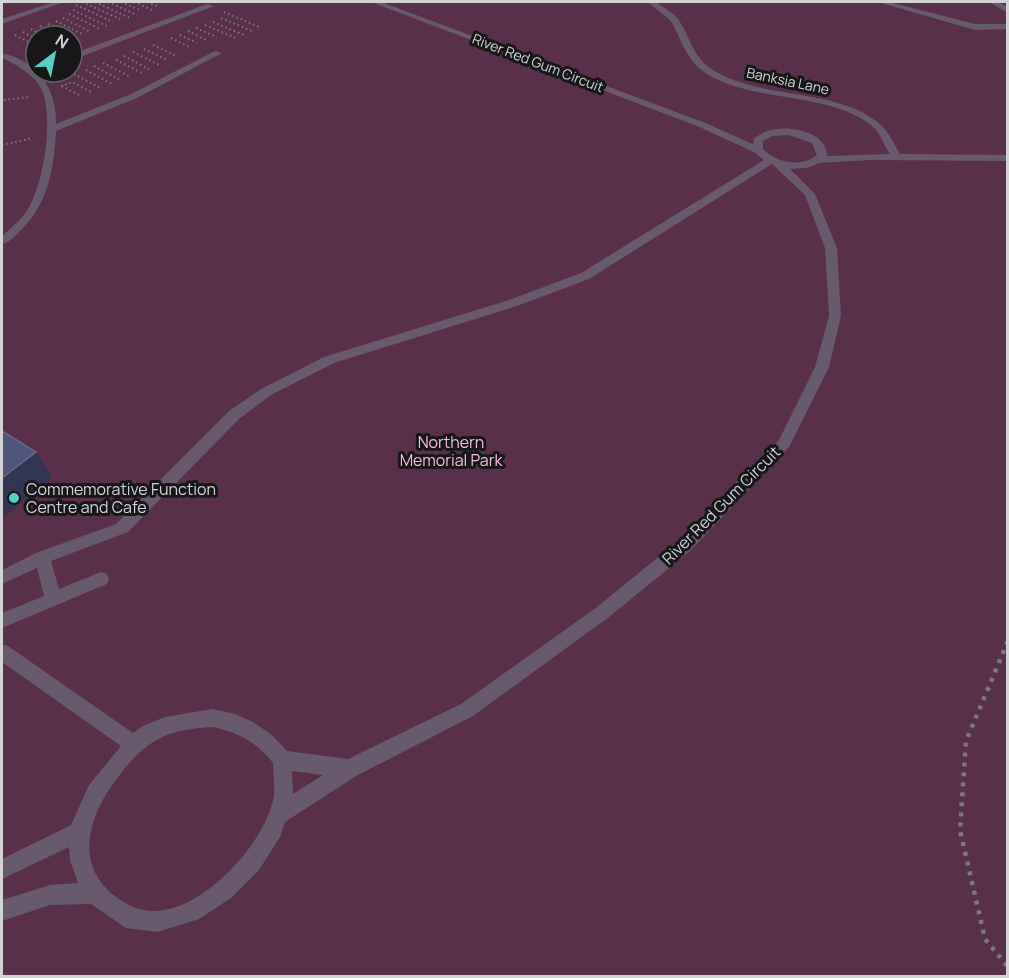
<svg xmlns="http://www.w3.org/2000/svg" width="1009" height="978" viewBox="0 0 1009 978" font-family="Manrope,sans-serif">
<rect width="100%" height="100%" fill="#2f2d32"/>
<path fill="#592f49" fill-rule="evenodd" d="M2 2H1007V976H2ZM36 36H72V72H36Z"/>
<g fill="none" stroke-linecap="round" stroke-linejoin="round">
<g stroke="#7a797d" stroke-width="2" stroke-dasharray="1.5 3" stroke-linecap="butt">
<path d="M82 2 120 19"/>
<path d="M95 2 130 18"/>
<path d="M108 2 137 15"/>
<path d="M121 2 142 11"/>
<path d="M134 2 152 10"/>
<path d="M147 2 157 6"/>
<path d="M76 5 113 22"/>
<path d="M73 10 107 26"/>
<path d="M224 12 259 27"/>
<path d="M69 14 100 29"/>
<path d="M63 18 91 32"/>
<path d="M221 18 252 31"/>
<path d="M56 21 84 35"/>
<path d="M213 22 244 35"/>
<path d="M48 24 76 38"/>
<path d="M205 25 238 39"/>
<path d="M40 26 59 36"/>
<path d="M196 28 217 37"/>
<path d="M31 29 44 36"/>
<path d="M188 31 206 40"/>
<path d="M23 32 36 39"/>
<path d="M15 35 36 46"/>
<path d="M180 35 197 43"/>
<path d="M171 38 191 48"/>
<path d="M153 45 176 56"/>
<path d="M144 49 167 60"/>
<path d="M133 52 159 65"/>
<path d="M124 56 149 69"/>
<path d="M116 60 142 73"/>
<path d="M103 63 131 77"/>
<path d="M94 66 122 81"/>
<path d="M86 70 114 85"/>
<path d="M74 74 102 89"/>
<path d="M79 95 62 86 72 82 93 93"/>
<path d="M4 100 30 97"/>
<path d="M2 145 33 138"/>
</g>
<path stroke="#7a797d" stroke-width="4.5" stroke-dasharray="4 6" stroke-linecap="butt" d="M1008 641 966 741 960 830 985 939 1008 967"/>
<g fill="#69596d" fill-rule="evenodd">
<path d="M54 2H64L2 24V19Z"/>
<path d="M371 2H381L703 122 753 144 754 138C758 136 763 132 767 131 787 124 827 131 827 156L890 154C885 147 881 136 876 130 838 91 750 104 704 72 686 59 682 41 672 23 666 15 655 9 648 2H656C663 7 672 12 678 19 690 36 692 55 710 68 757 101 842 86 883 127 890 134 895 146 900 154L1008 155V161L871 160 819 163 807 168 790 169 815 194 837 248 841 316 829 367 789 447 690 551 609 617 473 716 356 776 285 822 280 837 259 870 231 898 199 919 158 932 126 928 91 904 50 905 2 921V900L50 885 78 883 70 860 69 847 2 879V859L71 825 89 785 121 746 2 662V644L8 646 133 733 143 726 165 717 212 709 235 714 253 722 272 735 287 751 348 759 461 704 597 607 678 541 779 440 815 367 829 316 825 248 805 195 772 164 589 279 517 306 334 363 271 395 239 419 128 532 51 561 59 589 101 572 107 574 109 579 107 584 2 628V613L44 596 37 568 2 584V570L36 553 116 524 229 411 261 389 324 357 509 300 581 273 764 160 754 152 697 126ZM788 135 812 143 817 155C800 168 778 163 763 149V141L772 136ZM212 727C237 732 257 742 273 763 273 773 275 785 274 795 267 841 205 910 156 911 139 911 128 906 115 896 76 866 87 821 111 787 141 744 160 730 212 727ZM292 771 323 775 293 794Z"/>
<path d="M878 2H889L975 24H1008V29L975 30Z"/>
<path d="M989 2H998L1008 7V13Z"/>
<path d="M207 4 214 6 72 60V54Z"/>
<path d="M215 51 222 53 137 98 56 131C54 168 48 205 20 231 15 236 9 243 2 244V236C11 228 21 220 28 209 44 184 56 110 39 85 30 72 15 64 2 58V53C37 61 57 88 56 124L131 94Z"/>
</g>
</g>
<path fill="#323554" d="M36 452 52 478 2 518V478Z"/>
<path fill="#4f557d" stroke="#64688b" stroke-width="1.5" d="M2 431 36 452 2 478Z"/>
<circle fill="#58cec0" stroke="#171618" stroke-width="2" cx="14" cy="498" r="6"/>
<g text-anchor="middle" stroke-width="6" stroke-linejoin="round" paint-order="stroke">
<g font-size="14" fill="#d3d2d5" stroke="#171618">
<text transform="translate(538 63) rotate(21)" y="5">River Red Gum Circuit</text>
<text transform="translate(788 81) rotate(12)" y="5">Banksia Lane</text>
</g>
<g font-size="16" fill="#fbb9e0" stroke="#171618">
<text x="451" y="448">Northern<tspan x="451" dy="18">Memorial Park</tspan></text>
</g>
<g font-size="16" fill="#d3d2d5" stroke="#171618" text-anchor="start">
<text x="26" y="495">Commemorative Function<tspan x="26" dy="18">Centre and Cafe</tspan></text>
</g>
<g font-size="16" fill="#d3d2d5" stroke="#171618">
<text transform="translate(721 505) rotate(-45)" y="6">River Red Gum Circuit</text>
</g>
</g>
<rect width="1009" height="978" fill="none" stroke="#d3d2d5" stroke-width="6"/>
<g transform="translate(54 54) rotate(32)"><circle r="28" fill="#171618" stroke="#626164" stroke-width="1.5"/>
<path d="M0-4.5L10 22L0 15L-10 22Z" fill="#58cec0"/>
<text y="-9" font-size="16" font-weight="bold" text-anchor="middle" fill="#d3d2d5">N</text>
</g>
</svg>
